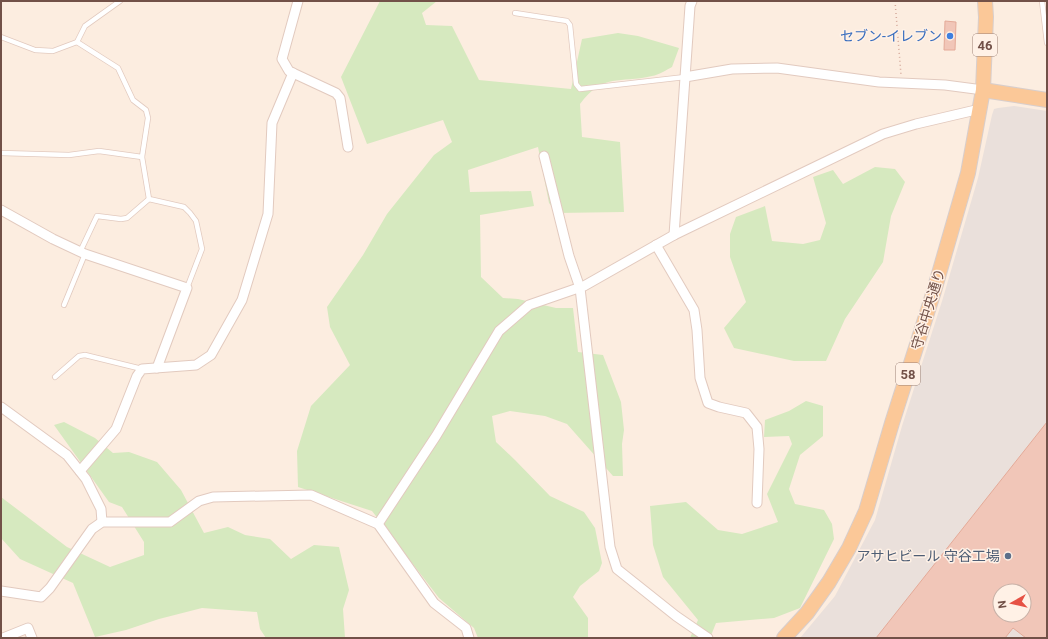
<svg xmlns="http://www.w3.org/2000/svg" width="1048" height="639" viewBox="0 0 1048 639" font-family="Roboto,'Noto Sans JP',sans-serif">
<rect width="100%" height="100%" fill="#fcede0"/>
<path fill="#eae0db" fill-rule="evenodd" d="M1014 106 1047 111V638H800L835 596 875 520 902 426 943 298 978 178 992 115 994 109 998 108ZM1000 591H1024V615H1000Z"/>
<g fill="#d6e9bf">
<path d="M380 1H437L422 13 426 25 452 26 479 80 571 89 582 39 618 33 638 36 679 48 672 67C666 70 659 75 652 76 619 84 604 72 580 104L582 137 620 142 624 212 557 213 549 203 538 147 468 170 470 192 531 191 534 206 480 215 481 277 503 298 518 299 556 308H573L578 352 603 355 621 402 624 430 622 444 623 476H613L567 424 545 416 510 411 492 416 496 442 515 460 550 496 584 512 595 528 602 563 599 571 580 586 573 597 588 618V638H478L474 628 439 598 372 511 298 487 297 451 311 406 350 365 330 327 327 307 363 255 387 214 434 155 452 142 443 120 367 144 341 77Z"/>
<path d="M875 167 895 169 905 182 891 216 883 262 845 319 826 361H794L734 348 724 328 746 302 730 257V234L736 217 765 206 772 241 803 244 820 240 826 223 813 177 833 170 843 184Z"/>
<path d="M806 401 823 406V436L800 455 789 489 795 504 824 510 832 524 834 539 800 608 774 618 716 623 710 638H690L698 620 663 577 653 545 650 506 686 502 718 530 742 534 778 522 767 494 792 444 789 436 764 437 765 420 789 411Z"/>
<path d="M64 422 95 438 113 453 129 452 157 462 181 490 204 533 228 527 245 535 270 539 291 559 314 545 339 547 349 590 343 609 345 638H266L260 629 257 612 202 608 159 619 126 630 95 637 73 583 20 559 1 538V497L67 547 110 567 144 555V542L122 507 109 502 54 425Z"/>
</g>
<g fill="#f1c6b8" stroke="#e4aa98" fill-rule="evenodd">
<path d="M945 21 956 22 955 50H944Z"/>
<path d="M1047 422V638H1026L1013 628 1005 638H876ZM1000 591H1024V615H1000Z"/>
</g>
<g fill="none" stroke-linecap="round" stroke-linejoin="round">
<g stroke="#e2cabf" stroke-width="6">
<g id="service">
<path d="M1042 1 1047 43"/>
<path d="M515 13 567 21 570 25 576 84 580 89 685 77"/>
<path d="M1 37 35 50 53 51 77 42 85 26 120 1"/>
<path d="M77 42 118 68 133 100 146 110 148 118 142 157 149 199 184 207 190 213 196 221 202 249 187 288"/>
<path d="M1 153 69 155 99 151 142 157"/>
<path d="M80 252 97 216 121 219 127 218 149 199"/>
<path d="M64 305 85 254"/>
<path d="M55 377 79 356 85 355 142 369"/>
</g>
</g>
<g stroke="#e2cabf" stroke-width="11">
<g id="minor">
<path d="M298 1 282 59 289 71 293 73 336 93 340 98 348 147"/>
<path d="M685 77 732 69 777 68 879 82 945 85 983 90"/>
<path d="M544 156 569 256 580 288 610 547 617 569 676 616 708 638"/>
<path d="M1 210 53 239 85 254 187 288 157 368"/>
<path d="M674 235 690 6 692 1"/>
<path d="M656 245 694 310 697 330 700 378 708 403 719 407 746 413 757 427 759 449 757 503"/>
<path d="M1 407 67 455 86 479 101 509 102 522"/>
<path d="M80 471 116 429 137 376 142 369 196 365 211 355 242 300 268 214 272 123 293 73"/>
<path d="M378 524 436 436 499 331 529 305 584 286 674 235 883 134 916 124 980 109"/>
<path d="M1 591 41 597 50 588 92 529 102 522H170L199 501 213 497 311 495 378 524 434 603 466 628 469 638"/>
<path d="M3 638 28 628 32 638"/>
</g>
</g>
<g stroke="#d8cecc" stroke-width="16">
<g id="primary">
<path d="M983 90 1047 100"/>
<path d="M784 638 807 613 829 582 849 548 866 511 892 423 934 291 968 173 983 90 986 17 985 1"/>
</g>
</g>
<path stroke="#d5a99b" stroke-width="1.5" stroke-dasharray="1 3" stroke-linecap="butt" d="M895 1 901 75"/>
<use href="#service" stroke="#fff" stroke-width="4.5"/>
<use href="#minor" stroke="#fff" stroke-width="9"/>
<use href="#primary" stroke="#fbc898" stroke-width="14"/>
</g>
<circle fill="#3f7fe0" stroke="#fff1e6" stroke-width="1.5" cx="950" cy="36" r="4"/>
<circle fill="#5c6f8a" stroke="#fff1e6" stroke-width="1.5" cx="1008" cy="556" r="4"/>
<g text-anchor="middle" stroke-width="3" stroke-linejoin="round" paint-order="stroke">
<g fill="#fff1e6" stroke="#9c8177" stroke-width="1">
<rect x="973" y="34" width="24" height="22" rx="3"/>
<rect x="896" y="363" width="24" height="22" rx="3"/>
</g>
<g font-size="13" font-weight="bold" fill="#725148">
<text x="985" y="50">46</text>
<text x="908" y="379">58</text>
</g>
<g font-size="14" fill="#366cbe" stroke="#fff1e6" text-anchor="end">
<text x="942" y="41">セブン-イレブン</text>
</g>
<g font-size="14" fill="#725148" stroke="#fff1e6">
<text transform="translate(928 309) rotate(-73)" y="5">守谷中央通り</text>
</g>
<g font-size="14" fill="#4e5e75" stroke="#fff1e6" text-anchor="end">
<text x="1000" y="561">アサヒビール 守谷工場</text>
</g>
</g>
<rect width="1048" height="639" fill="none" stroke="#725148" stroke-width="4"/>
<g transform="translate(1012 603) rotate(262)"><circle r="19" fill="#fff1e6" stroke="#c7b1a7"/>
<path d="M0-3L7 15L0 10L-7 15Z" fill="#e65144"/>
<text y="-6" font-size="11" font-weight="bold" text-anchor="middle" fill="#725148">N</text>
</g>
</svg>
